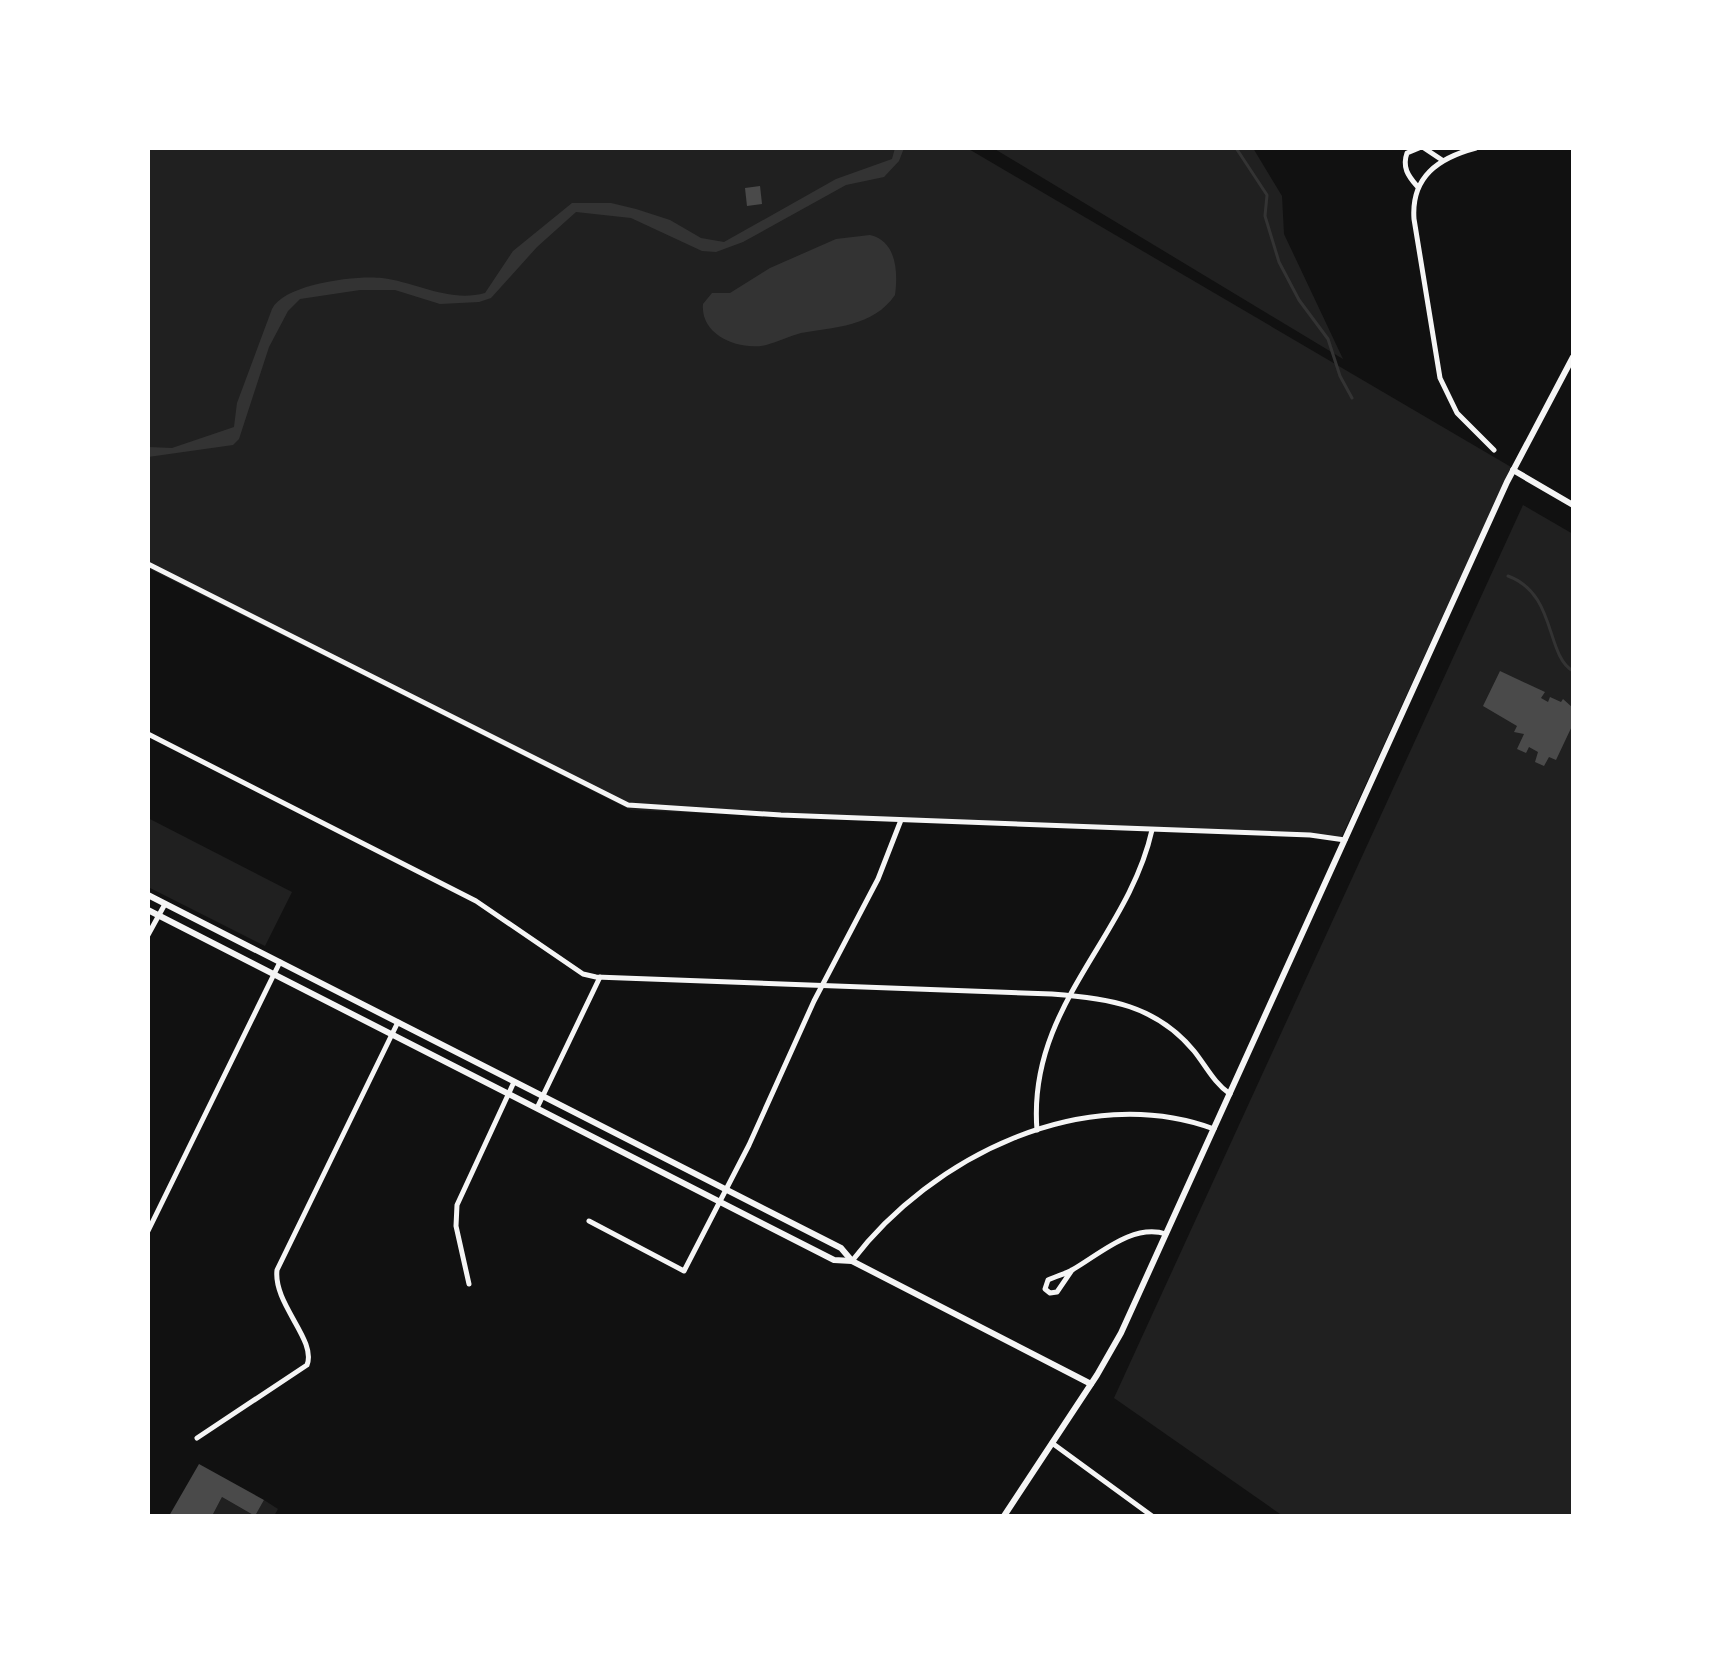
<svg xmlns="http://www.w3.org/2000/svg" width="1721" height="1664" viewBox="0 0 1721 1664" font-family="'IBM Plex Sans',sans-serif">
<rect width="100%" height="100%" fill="#111"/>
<g fill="#202020">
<path d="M148 148H967L1511 467 1341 838 631 810 148 568Z"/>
<path d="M993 148H1253L1282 196 1284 234 1343 359Z"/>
<path d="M1523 505 1573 534V1516H1283L1114 1398Z"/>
<path d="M148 818 292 892 265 946 148 887Z"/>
<path d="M222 1497 255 1516 264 1500 278 1509 274 1516H212Z"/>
</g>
<g fill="#333">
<path d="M895 148H904L899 161 884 177 846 185 743 242 716 252 702 251 631 218 576 212 537 247 491 298 479 302 440 304 395 290H360L300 299 288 311 269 347 239 439 233 445 148 457V447L172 448 234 427 237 403 272 309C284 284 356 275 382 278 416 282 449 303 485 293L513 251 572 203H611L636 209 670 220 701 238 724 242 836 179 892 159Z"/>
<path d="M870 235C897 241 898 273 895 295 873 327 834 327 801 333 789 336 778 342 766 345 740 351 700 336 703 304L712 293H730L770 268 836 239Z"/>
</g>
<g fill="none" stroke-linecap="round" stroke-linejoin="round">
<g stroke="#333" stroke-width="3">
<path d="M1236 148 1267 195 1265 216 1279 262 1299 300 1328 339 1340 376 1352 398"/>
<path d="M1508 576C1557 594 1545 655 1573 671"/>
</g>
</g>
<g fill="#4a4a4a">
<path d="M760 186 762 204 747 206 745 188Z"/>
<path d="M1500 671 1545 692 1541 698 1548 702 1550 697 1561 702 1563 699 1573 708V724L1556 760 1549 757 1544 766 1535 762 1538 752 1529 747 1526 753 1517 749 1524 734 1514 732 1517 726 1483 706Z"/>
<path d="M199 1464 264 1500 255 1516 222 1497 212 1516H169Z"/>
</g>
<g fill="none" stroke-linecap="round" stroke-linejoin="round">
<g stroke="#f5f5f5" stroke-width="5">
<path d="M1424 148 1442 160"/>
<path d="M1476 148C1438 158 1411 177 1414 219L1440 378 1457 413 1494 450"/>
<path d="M1417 186C1408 176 1402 167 1407 153L1419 148"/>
<path d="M148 564 628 805 781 815 1310 835 1345 840"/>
<path d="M148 734 476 901 583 974 596 977 1052 994C1108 998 1156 1005 1194 1051 1206 1066 1214 1083 1230 1094"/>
<path d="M148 935 165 904"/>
<path d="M537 1108 600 977"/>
<path d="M1037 1130C1027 1007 1128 938 1152 830"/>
<path d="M589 1221 684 1271 749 1145 814 1001 878 879 901 820"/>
<path d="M148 1231 280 962"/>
<path d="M852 1261C931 1157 1084 1081 1214 1129"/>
<path d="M1072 1270 1057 1292 1050 1293 1045 1289 1048 1280C1056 1276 1065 1274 1072 1270 1100 1254 1133 1223 1166 1234"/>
<path d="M469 1284 456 1226 457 1205 514 1082"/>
<path d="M197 1438 307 1365C317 1340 273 1304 277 1270L398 1022"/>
<path d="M1052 1443 1152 1516"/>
</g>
<g stroke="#f5f5f5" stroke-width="6">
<path d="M1513 470 1573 505"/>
<path d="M148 895 841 1248 852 1261 1091 1384"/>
<path d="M148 910 834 1260 852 1261"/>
<path d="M1004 1516 1097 1375 1121 1333 1507 482 1573 357"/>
</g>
</g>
<rect width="1721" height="1664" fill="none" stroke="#ffffff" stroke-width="300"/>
</svg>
